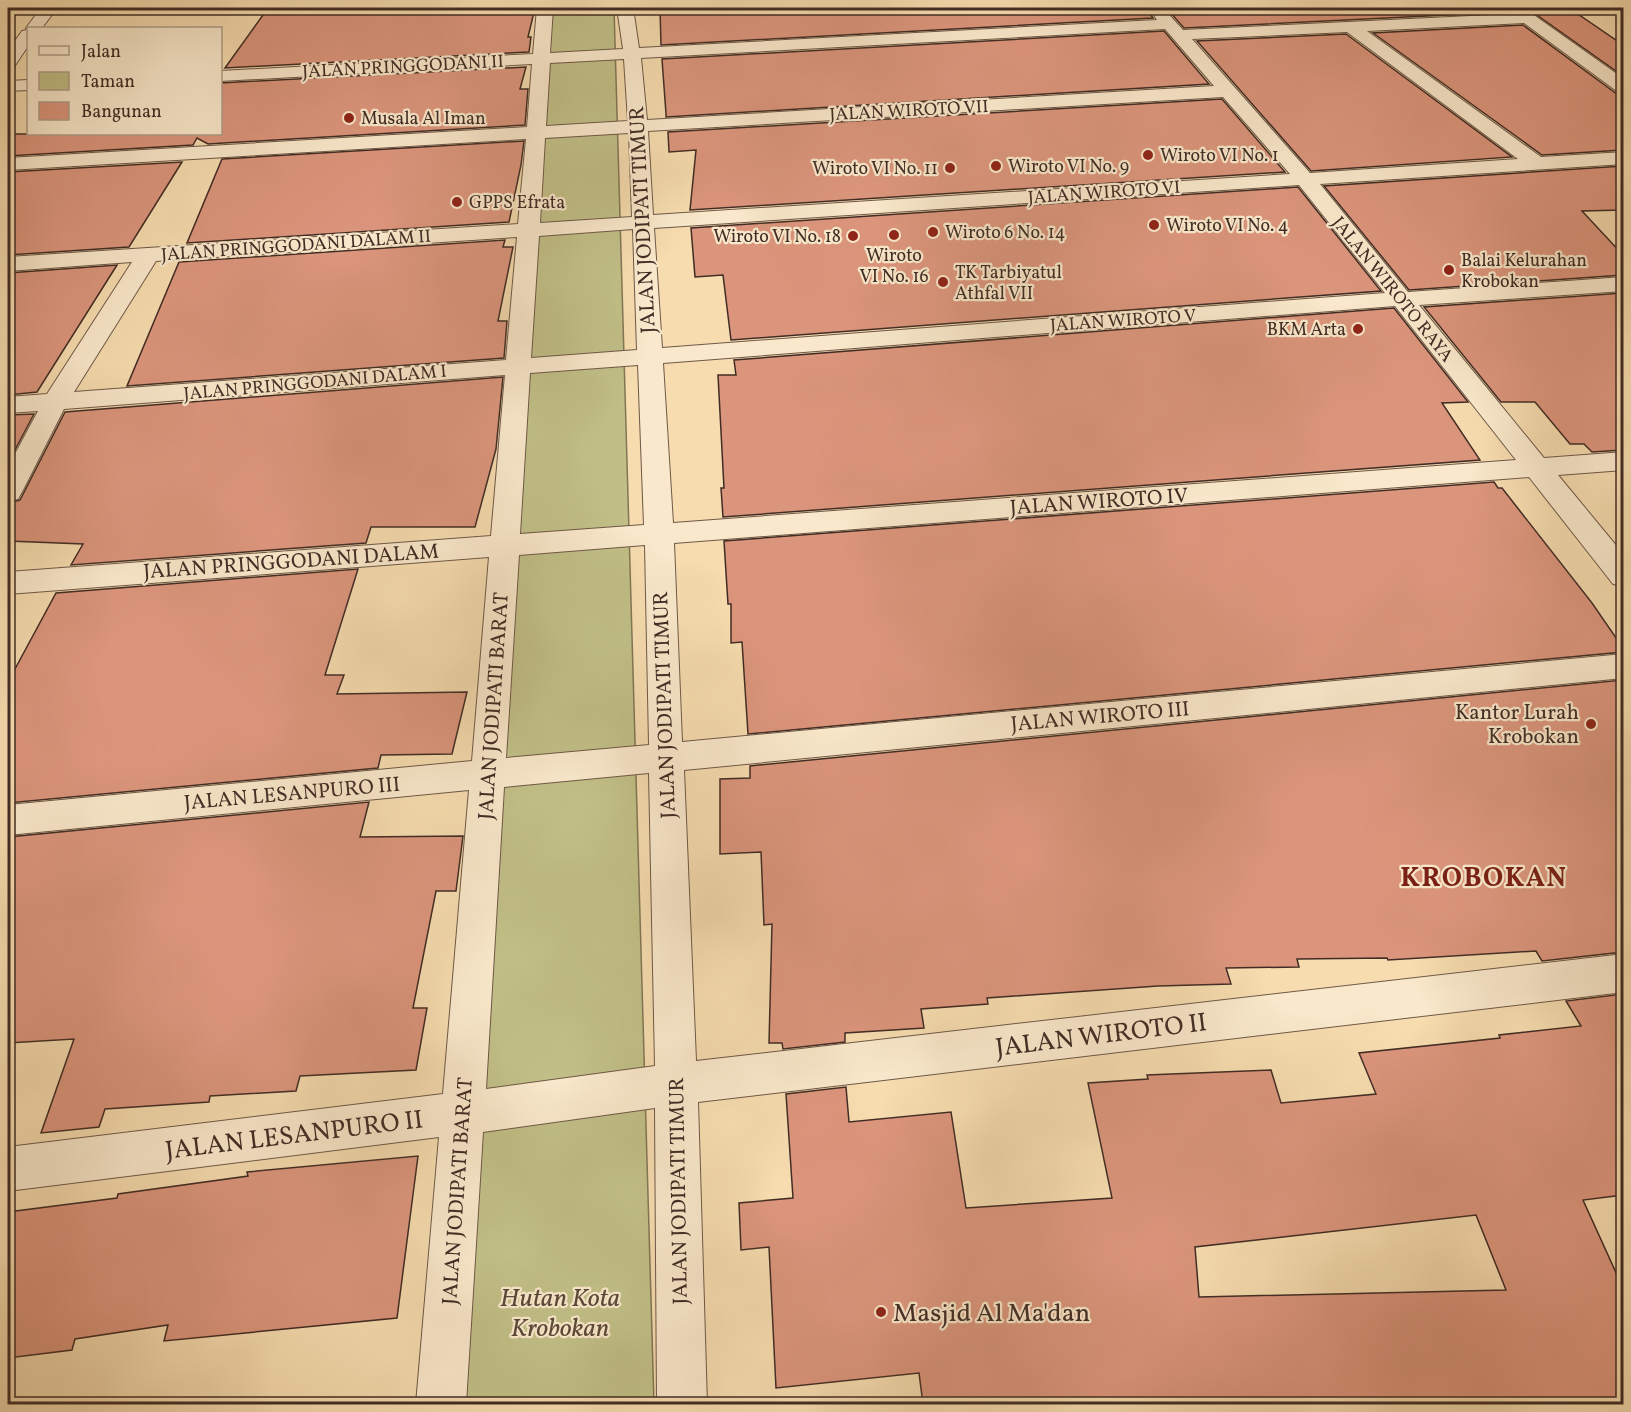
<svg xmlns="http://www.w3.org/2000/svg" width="1631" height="1412" viewBox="0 0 1631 1412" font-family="Vollkorn,serif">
<rect width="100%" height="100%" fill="#f6dcaf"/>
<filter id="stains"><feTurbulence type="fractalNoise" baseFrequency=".00333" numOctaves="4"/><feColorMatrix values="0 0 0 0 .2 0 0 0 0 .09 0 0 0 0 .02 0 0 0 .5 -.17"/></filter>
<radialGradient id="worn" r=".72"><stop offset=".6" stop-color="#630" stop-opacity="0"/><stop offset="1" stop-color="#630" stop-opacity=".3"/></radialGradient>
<path fill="#c1bf87" stroke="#817656" stroke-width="1.5" d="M552 8H614L654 1404H461Z"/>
<g fill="#db957c" stroke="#412c25" stroke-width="1.5" fill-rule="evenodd">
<path d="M268 8H535L528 37H531L529 52 225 68Z"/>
<path d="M660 8H1128L1130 11H1148L1153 18 661 45Z"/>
<path d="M1224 8H1504L1507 12 1184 28 1169 11H1226Z"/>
<path d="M1527 8H1569L1623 45V76Z"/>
<path d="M1523 25 1617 94 1623 95V150L1542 155 1373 33Z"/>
<path d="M1164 31 1209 84 666 117V114L662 59Z"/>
<path d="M1346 34 1512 157 1311 171 1197 41Z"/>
<path d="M526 67 520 89H528L525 125 208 144 197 138 193 145 8 156V134H220V83Z"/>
<path d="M1222 99 1285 172 690 210 696 150 669 152 668 132Z"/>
<path d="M524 141 521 165 509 222 187 243 222 159Z"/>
<path d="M182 162 129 247 8 255V172Z"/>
<path d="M1623 166V210L1582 211 1623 255V275L1409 290 1324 186Z"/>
<path d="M1298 187 1381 291 731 340 723 275 695 277 691 228Z"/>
<path d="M505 240 503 247H513L498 321H507L504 358 127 386 179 262Z"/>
<path d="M117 265 37 392 8 395V273Z"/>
<path d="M1623 293V450L1592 452 1584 444H1570L1535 402H1501L1424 307Z"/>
<path d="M1394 308 1468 402 1442 403 1480 460 723 517 721 488H724L718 375H736L734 360Z"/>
<path d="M503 377 496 449 475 527H371L366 543 71 565 83 544 8 541V503L20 500 65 412Z"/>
<path d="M34 414 8 463V415Z"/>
<path d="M1494 482 1498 488H1502L1592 603 1623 648V652L748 734 742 642 731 643V604H728L724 541Z"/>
<path d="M358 569 325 675H344L337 694 467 692 452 754 381 755 378 768 8 803V682L56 593Z"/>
<path d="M1623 680V952L1542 961 1536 951 1388 960 1387 958 1297 959 1299 967 1226 968 1231 984 1158 986 987 998 988 1004 921 1009 924 1028 845 1033V1042L783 1049 782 1043H769L772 924 764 925 761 852 720 854V779L750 778V766Z"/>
<path d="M369 802 360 837 463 836 456 891H436L413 1008H427L416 1070 300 1076 296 1091 210 1096 209 1102 105 1109 99 1127 41 1133 74 1039 8 1043V837Z"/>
<path d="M1623 994V1195L1583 1200 1623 1288V1404H923L919 1373 776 1388 769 1247 741 1250 739 1203 793 1198 786 1094 846 1087 849 1122 951 1112 966 1208 1112 1198 1088 1083 1148 1079 1147 1075 1271 1070 1281 1103 1376 1094 1359 1053 1500 1038 1499 1035 1581 1026 1566 1001ZM1476 1215 1506 1290 1199 1297 1195 1247Z"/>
<path d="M418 1156 397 1318 164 1341 168 1325 75 1339 72 1350 8 1358V1212L117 1198 118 1194 248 1176 247 1172Z"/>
</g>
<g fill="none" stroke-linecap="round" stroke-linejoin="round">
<g stroke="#6e5848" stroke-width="2">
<g id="minor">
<path d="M41 8H57L42 28H28V46L14 67 8 68V51L22 31 27 30 26 28Z"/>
<path d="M537 8H553L550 53 623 49 617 8H633L639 48 1157 20 1149 8H1163L1183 30 1512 14 1506 8H1524L1624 79V93L1618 92 1524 23 1367 31 1541 157 1624 152V164L1320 184 1408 292 1624 277V291L1419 305 1544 458 1624 452V470L1558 475 1624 555V586L1613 584 1529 477 674 543 682 742 1624 654V678L684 770 696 1061 1624 954V992L698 1102 707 1404H657L655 1108 483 1132 466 1404H416L439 1137 8 1191V1147L443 1094 469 790 8 835V805L472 761 489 557 8 594V572L491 536 505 375 64 409 22 492 18 499 8 501V467L38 411 8 413V397L47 394 132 262 8 271V257L518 224 526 139 8 170V158L527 127 532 64 220 81V71L533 54ZM1165 29 1214 86 647 120 641 58ZM1347 32 1518 159 1310 173 1192 39ZM624 59 628 121 546 126 550 63ZM1223 97 1290 174 653 215 648 131ZM629 133 632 217 540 223 545 138ZM1299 185 1385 293 662 348 654 228ZM633 229 637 350 531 358 539 236ZM517 237 506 360 74 392 156 261ZM1395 306 1516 460 673 523 663 363ZM638 365 644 525 520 534 530 373ZM645 545 649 745 506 758 519 555ZM649 773 655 1066 486 1089 504 787Z"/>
<path d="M28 80V90L8 91V81Z"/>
</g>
</g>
<use href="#minor" fill="#f9e8cb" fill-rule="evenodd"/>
</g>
<g fill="#8f2418" stroke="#f9e8cb" stroke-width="2">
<circle cx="349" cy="118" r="6"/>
<circle cx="1148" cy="155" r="6"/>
<circle cx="996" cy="166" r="6"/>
<circle cx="950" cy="168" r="6"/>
<circle cx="457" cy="202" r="6"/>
<circle cx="1154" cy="225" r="6"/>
<circle cx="933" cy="232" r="6"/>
<circle cx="894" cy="235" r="6"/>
<circle cx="853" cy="236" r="6"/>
<circle cx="1449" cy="270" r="6"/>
<circle cx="943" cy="282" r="6"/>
<circle cx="1358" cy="329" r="6"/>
<circle cx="1591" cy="724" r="6"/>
<circle cx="881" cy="1312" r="6"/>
</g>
<g text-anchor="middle" stroke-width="4.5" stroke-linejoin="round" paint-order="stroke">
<g font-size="18" fill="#412c25" stroke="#f9e8cb">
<text transform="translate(403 66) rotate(-3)" y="6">JALAN PRINGGODANI II</text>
<text transform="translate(909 110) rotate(-3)" y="6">JALAN WIROTO VII</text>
<text transform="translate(1104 192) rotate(-4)" y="6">JALAN WIROTO VI</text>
<text transform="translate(296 245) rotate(-4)" y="6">JALAN PRINGGODANI DALAM II</text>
<text transform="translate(1393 289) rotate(51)" y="6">JALAN WIROTO RAYA</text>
<text transform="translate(1123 320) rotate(-4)" y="6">JALAN WIROTO V</text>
<text transform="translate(315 382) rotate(-5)" y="6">JALAN PRINGGODANI DALAM I</text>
</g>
<g font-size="18" fill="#412c25" stroke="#f9e8cb" text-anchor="start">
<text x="361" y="124">Musala Al Iman</text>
<text x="1160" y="161">Wiroto VI No. 1</text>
<text x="1008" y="172">Wiroto VI No. 9</text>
<text x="938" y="174" text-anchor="end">Wiroto VI No. 11</text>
<text x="469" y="208">GPPS Efrata</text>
<text x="1166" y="231">Wiroto VI No. 4</text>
<text x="945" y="238">Wiroto 6 No. 14</text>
<text x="841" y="242" text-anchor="end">Wiroto VI No. 18</text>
<text x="894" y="261" text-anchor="middle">Wiroto<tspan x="894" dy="21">VI No. 16</tspan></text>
<text x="1461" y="266">Balai Kelurahan<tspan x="1461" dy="21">Krobokan</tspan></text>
<text x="955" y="278">TK Tarbiyatul<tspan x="955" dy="21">Athfal VII</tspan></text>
<text x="1346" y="335" text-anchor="end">BKM Arta</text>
</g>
<g font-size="21" fill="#412c25" stroke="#f9e8cb">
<text transform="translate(642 220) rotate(-93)" y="7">JALAN JODIPATI TIMUR</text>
<text transform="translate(1099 501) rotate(-4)" y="7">JALAN WIROTO IV</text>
<text transform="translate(291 561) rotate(-4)" y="7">JALAN PRINGGODANI DALAM</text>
<text transform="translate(664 705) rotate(-92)" y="7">JALAN JODIPATI TIMUR</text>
<text transform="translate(493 706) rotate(-86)" y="7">JALAN JODIPATI BARAT</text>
<text transform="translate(1100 716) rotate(-5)" y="7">JALAN WIROTO III</text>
<text transform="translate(292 793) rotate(-5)" y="7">JALAN LESANPURO III</text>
<text transform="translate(457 1191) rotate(-86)" y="7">JALAN JODIPATI BARAT</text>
<text transform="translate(678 1191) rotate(-91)" y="7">JALAN JODIPATI TIMUR</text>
</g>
<g font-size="21" fill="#412c25" stroke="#f9e8cb" text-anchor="end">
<text x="1579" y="719">Kantor Lurah<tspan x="1579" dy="24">Krobokan</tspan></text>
</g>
<g font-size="26" fill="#412c25" stroke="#f9e8cb">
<text transform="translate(1101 1034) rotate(-7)" y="9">JALAN WIROTO II</text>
<text transform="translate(294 1134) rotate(-7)" y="9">JALAN LESANPURO II</text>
</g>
<g font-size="26" font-style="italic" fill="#5b4939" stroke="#f9e8cb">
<text x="560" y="1306">Hutan Kota<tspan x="560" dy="30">Krobokan</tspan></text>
</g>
<g font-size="26" fill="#412c25" stroke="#f9e8cb" text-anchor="start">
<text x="893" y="1321">Masjid Al Ma'dan</text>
</g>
<g font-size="27" font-weight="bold" letter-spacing="1.5" fill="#7a1f14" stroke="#f9e8cb">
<text x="1484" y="886">KROBOKAN</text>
</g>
</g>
<rect width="1631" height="1412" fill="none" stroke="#f6dcaf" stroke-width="30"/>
<rect x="9" y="9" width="1613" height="1394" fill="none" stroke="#412c25" stroke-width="3"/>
<rect x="15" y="15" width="1601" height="1382" fill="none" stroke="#412c25" stroke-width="1.5"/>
<rect x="27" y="27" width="195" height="108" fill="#f9e8cb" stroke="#af9d89" stroke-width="1.5"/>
<rect x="39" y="46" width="30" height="9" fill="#f9e8cb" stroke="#af9d89" stroke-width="1.5"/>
<text x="81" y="57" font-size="18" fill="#412c25">Jalan</text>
<rect x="39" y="72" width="30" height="18" fill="#c1bf87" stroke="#af9d89" stroke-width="1.5"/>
<text x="81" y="87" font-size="18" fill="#412c25">Taman</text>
<rect x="39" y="102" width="30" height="18" fill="#db957c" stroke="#af9d89" stroke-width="1.5"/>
<text x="81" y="117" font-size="18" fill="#412c25">Bangunan</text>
<rect width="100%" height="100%" filter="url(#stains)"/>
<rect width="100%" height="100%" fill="url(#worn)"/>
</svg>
